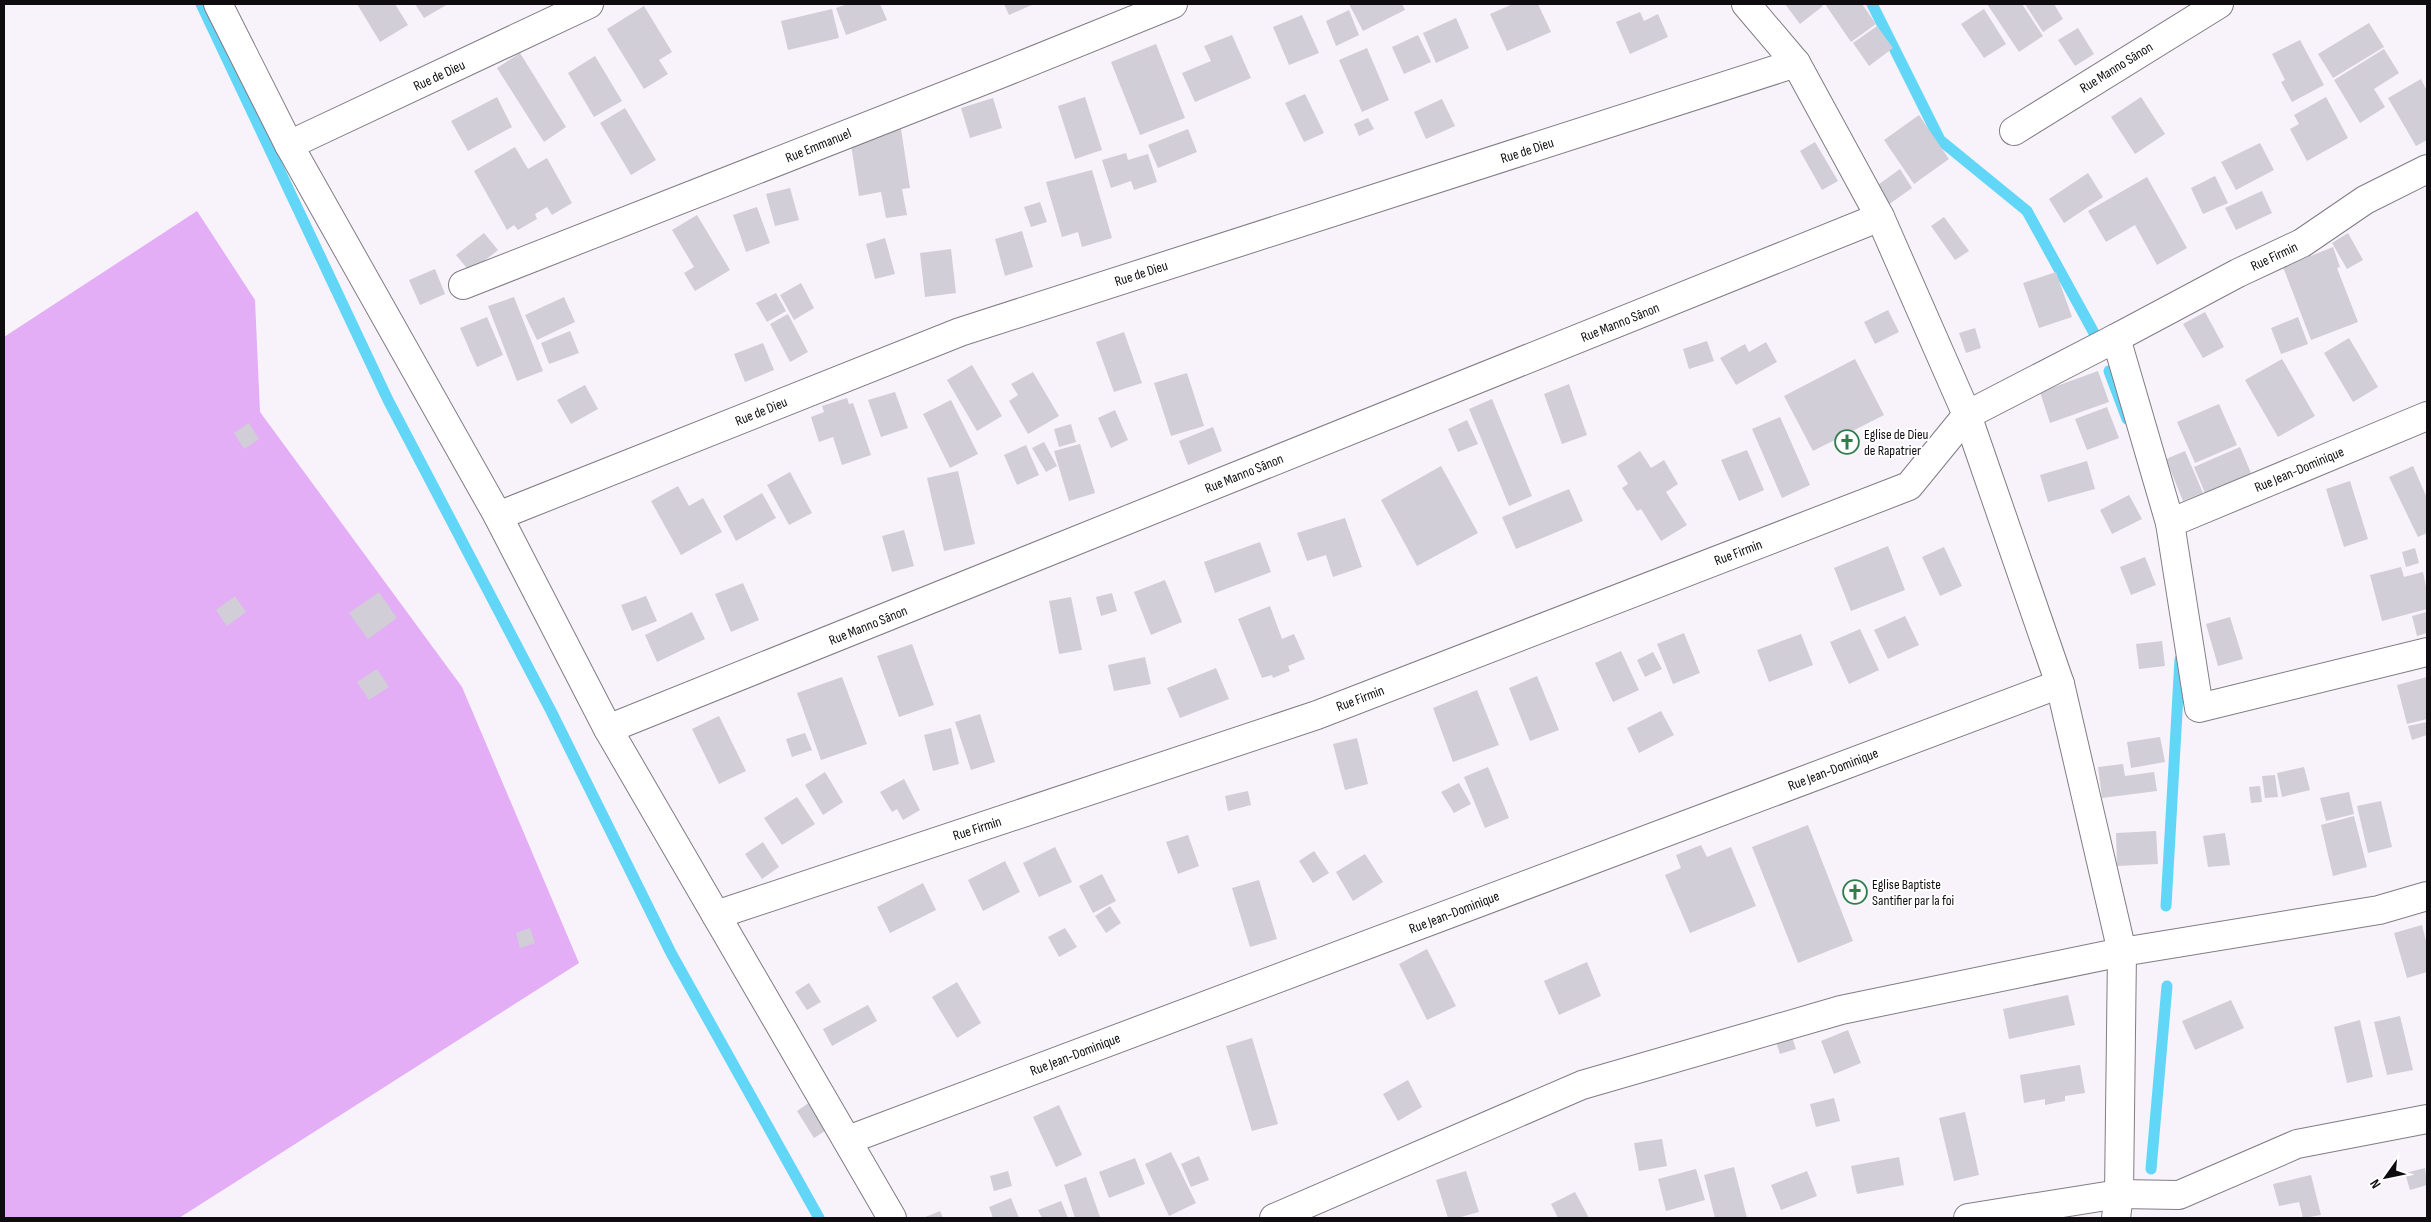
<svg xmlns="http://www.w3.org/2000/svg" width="2431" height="1222" viewBox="0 0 2431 1222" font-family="'Sofia Sans Condensed',sans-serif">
<rect width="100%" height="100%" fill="#f8f2fb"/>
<path fill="#e3aef5" d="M197 211 255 300 260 412 462 687 579 963 179 1218H4V337Z"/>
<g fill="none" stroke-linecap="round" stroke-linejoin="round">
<g stroke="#62d6f7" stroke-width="11">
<path d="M201 4 388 400 551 711 671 953 819 1218"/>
<path d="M1872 4 1940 140 2027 211 2099 342"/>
<path d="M2109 371 2127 419"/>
<path d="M2166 906 2180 659"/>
<path d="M2151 1169 2167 986"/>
</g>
</g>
<g fill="#d1ced8">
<path d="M357 4H395L408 25 380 42Z"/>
<path d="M415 4H448L424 18Z"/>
<path d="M848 4H880L887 20 846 35 836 8Z"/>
<path d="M1004 4H1034L1009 15Z"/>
<path d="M1349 4H1402L1405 10 1363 31Z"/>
<path d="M1513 4H1538L1551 32 1507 51 1490 14Z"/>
<path d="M1785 4H1821L1823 6 1800 24Z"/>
<path d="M1825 4H1862L1876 24 1851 42Z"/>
<path d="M1987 4H2022L2043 36 2019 52Z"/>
<path d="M2025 4H2054L2063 19 2043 32Z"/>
<path d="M644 6 672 52 659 60 668 74 644 89 607 29Z"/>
<path d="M832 9 839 38 788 50 781 21Z"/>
<path d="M1984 9 2006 44 1984 58 1961 24Z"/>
<path d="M1349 10 1359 35 1336 46 1326 21Z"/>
<path d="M1640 12 1644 21 1658 14 1668 37 1630 54 1616 22Z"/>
<path d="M1302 15 1319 53 1289 65 1273 27Z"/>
<path d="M1456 18 1469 48 1436 63 1423 33Z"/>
<path d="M2369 23 2384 47 2333 78 2318 54Z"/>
<path d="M1877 26 1893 48 1869 66 1853 43Z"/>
<path d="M2078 28 2094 54 2075 66 2058 40Z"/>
<path d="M1232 35 1251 78 1195 102 1182 73 1211 61 1204 46Z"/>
<path d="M1418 35 1431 62 1404 74 1392 47Z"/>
<path d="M2300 40 2324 85 2292 102 2281 82 2285 80 2272 54Z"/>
<path d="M1156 44 1185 118 1140 135 1111 62Z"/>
<path d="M1367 48 1389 100 1362 112 1339 60Z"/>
<path d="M2384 49 2399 73 2374 89 2385 107 2360 123 2334 80Z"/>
<path d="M520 53 566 127 544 142 497 68Z"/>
<path d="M595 56 622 101 594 117 568 73Z"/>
<path d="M2421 79 2427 91V140L2416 146 2388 98Z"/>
<path d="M1305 94 1324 133 1304 142 1285 103Z"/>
<path d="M497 97 512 127 468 151 451 121Z"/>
<path d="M1085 97 1102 150 1075 159 1058 106Z"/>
<path d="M2141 97 2165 134 2135 154 2111 117Z"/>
<path d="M2326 97 2348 138 2307 161 2290 129 2299 124 2294 115Z"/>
<path d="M993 98 1002 128 970 138 961 108Z"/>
<path d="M1442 99 1455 126 1426 139 1414 112Z"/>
<path d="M625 108 656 160 631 175 600 123Z"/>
<path d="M1919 115 1949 159 1914 184 1884 140Z"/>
<path d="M1368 118 1374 129 1359 136 1354 124Z"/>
<path d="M901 129 910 188 902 189 907 215 886 218 881 192 859 196 850 138Z"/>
<path d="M1188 129 1197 152 1158 168 1148 145Z"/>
<path d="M1815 142 1838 181 1822 190 1800 151Z"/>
<path d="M2260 143 2274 170 2236 190 2221 162Z"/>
<path d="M515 147 528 169 547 158 572 203 552 215 547 207 535 214 537 219 518 230 514 225 507 230 474 171Z"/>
<path d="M1126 153 1128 160 1148 154 1157 182 1134 190 1131 181 1111 188 1102 160Z"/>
<path d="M1900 169 1912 188 1888 205 1875 187Z"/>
<path d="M1092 170 1112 238 1082 247 1078 232 1062 237 1046 182Z"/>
<path d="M2088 173 2103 197 2064 223 2049 199Z"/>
<path d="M2215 176 2228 203 2203 214 2191 188Z"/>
<path d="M2147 177 2187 248 2157 265 2135 225 2106 242 2088 211Z"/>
<path d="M790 188 799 220 775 226 766 194Z"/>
<path d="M2262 191 2272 213 2236 230 2225 208Z"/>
<path d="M1040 202 1047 222 1031 227 1024 207Z"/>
<path d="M757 207 770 243 746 252 733 215Z"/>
<path d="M697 215 730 270 695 291 684 273 694 267 672 230Z"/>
<path d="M1944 217 1969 251 1955 260 1931 226Z"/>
<path d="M1022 231 1033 267 1005 276 995 239Z"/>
<path d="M484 233 498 250 470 272 456 255Z"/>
<path d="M2348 233 2363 260 2347 269 2332 243Z"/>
<path d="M885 238 895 274 875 279 866 244Z"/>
<path d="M2333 247 2340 267 2337 268 2358 322 2311 340 2283 267Z"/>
<path d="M951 249 956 293 925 297 920 253Z"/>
<path d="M435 269 445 294 420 305 409 280Z"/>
<path d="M2056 272 2072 317 2039 328 2023 283Z"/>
<path d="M801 283 814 308 794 320 780 295Z"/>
<path d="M776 293 786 311 767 322 756 303Z"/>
<path d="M514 297 543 371 517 381 488 306Z"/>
<path d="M564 297 575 322 537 340 525 315Z"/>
<path d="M1888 310 1899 332 1875 344 1864 322Z"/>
<path d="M2205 312 2224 347 2203 358 2183 324Z"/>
<path d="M788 314 808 352 790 362 770 324Z"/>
<path d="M487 317 503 355 477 367 460 328Z"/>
<path d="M2298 317 2308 344 2281 354 2271 328Z"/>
<path d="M1975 328 1981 348 1966 353 1959 333Z"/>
<path d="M570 331 579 353 549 364 541 343Z"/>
<path d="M1124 332 1142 383 1114 392 1096 342Z"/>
<path d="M2349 338 2378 387 2353 402 2324 353Z"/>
<path d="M1707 341 1714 361 1689 369 1683 349Z"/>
<path d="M1766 342 1777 362 1736 385 1720 358 1745 344 1749 352Z"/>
<path d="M763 343 774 370 745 382 734 354Z"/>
<path d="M1855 359 1884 415 1813 451 1784 396Z"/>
<path d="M2282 359 2315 416 2278 437 2245 380Z"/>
<path d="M972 365 1002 416 977 431 947 380Z"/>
<path d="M2098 371 2109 402 2050 423 2040 392Z"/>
<path d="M1033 372 1059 416 1028 434 1009 401 1018 395 1011 384Z"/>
<path d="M1187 373 1204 426 1171 436 1154 383Z"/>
<path d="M1569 384 1587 435 1562 444 1544 394Z"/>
<path d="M585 385 598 409 571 424 557 400Z"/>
<path d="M895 392 908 428 881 437 868 400Z"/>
<path d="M847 398 849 404 853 403 871 455 842 465 833 437 819 442 811 417 824 412 822 406Z"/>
<path d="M1492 399 1532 496 1509 506 1469 409Z"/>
<path d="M951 400 978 454 950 468 923 414Z"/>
<path d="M2219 404 2237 445 2195 463 2177 422Z"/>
<path d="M2107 407 2119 438 2087 450 2075 419Z"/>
<path d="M1115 410 1128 440 1111 448 1098 418Z"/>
<path d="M1780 417 1810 485 1782 498 1752 429Z"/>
<path d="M1467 420 1478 444 1458 452 1448 429Z"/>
<path d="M249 423 259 439 244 449 234 433Z"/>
<path d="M1071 424 1076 442 1059 447 1054 429Z"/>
<path d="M1213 427 1222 451 1188 465 1179 441Z"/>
<path d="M1044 442 1057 466 1046 472 1032 448Z"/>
<path d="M1080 444 1095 493 1069 501 1054 451Z"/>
<path d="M1026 445 1039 475 1017 485 1004 455Z"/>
<path d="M2240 447 2251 473 2205 493 2194 467Z"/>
<path d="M1747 450 1764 490 1739 501 1721 460Z"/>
<path d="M1640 451 1651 468 1664 460 1678 484 1666 492 1687 525 1661 541 1641 509 1637 511 1622 488 1628 484 1617 466Z"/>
<path d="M2185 451 2203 493 2183 501 2166 459Z"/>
<path d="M2087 461 2095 489 2048 502 2040 475Z"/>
<path d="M1441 466 1478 533 1417 566 1381 500Z"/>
<path d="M2413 466 2427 498V533L2418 537 2389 477Z"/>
<path d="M958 471 975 544 944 551 927 478Z"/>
<path d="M790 472 812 513 789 525 767 485Z"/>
<path d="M2350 481 2368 539 2344 547 2326 489Z"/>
<path d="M678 486 689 506 703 498 722 532 681 555 651 501Z"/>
<path d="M1569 489 1583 521 1516 549 1502 517Z"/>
<path d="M762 493 776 518 736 541 723 516Z"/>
<path d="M2129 495 2142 519 2112 534 2100 510Z"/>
<path d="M1345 518 1362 567 1333 577 1326 555 1307 561 1297 533Z"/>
<path d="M904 530 914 566 892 572 882 536Z"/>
<path d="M1260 542 1271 572 1215 593 1204 562Z"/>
<path d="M1888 546 1905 590 1851 611 1834 568Z"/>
<path d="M1944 547 1962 586 1940 596 1922 557Z"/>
<path d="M2415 548 2419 563 2406 567 2402 552Z"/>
<path d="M2145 557 2156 585 2131 595 2120 567Z"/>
<path d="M2401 567 2404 577 2423 572 2427 592V609L2382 621 2370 575Z"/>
<path d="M1165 580 1182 622 1151 635 1134 592Z"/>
<path d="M743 583 759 620 731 632 715 594Z"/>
<path d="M379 592 397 618 368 639 349 613Z"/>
<path d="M1112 593 1117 611 1101 616 1096 597Z"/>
<path d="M235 596 246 612 227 626 216 610Z"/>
<path d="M646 596 657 621 632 631 621 605Z"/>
<path d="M1071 597 1082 650 1059 654 1049 601Z"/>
<path d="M1270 606 1282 639 1294 634 1305 659 1288 666 1290 671 1273 678 1272 675 1262 678 1238 619Z"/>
<path d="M692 612 705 639 657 662 645 635Z"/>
<path d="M2427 612V633L2417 636 2412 616Z"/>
<path d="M1905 616 1919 645 1888 659 1874 630Z"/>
<path d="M2230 617 2243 659 2218 666 2206 624Z"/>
<path d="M1860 629 1879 670 1849 684 1830 642Z"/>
<path d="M1684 633 1700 673 1673 684 1657 644Z"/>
<path d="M1801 634 1813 665 1769 682 1757 650Z"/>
<path d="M2162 641 2165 666 2139 669 2136 644Z"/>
<path d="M912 644 934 705 899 717 877 656Z"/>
<path d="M1621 651 1639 690 1613 702 1595 663Z"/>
<path d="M1653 652 1662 669 1645 677 1637 660Z"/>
<path d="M1145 657 1151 684 1114 691 1108 665Z"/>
<path d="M1216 668 1229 699 1180 718 1167 688Z"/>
<path d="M377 669 389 687 369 700 357 682Z"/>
<path d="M1537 676 1559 730 1530 741 1509 688Z"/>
<path d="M842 677 867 744 821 760 797 693Z"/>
<path d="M2427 677V719L2407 724 2397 685Z"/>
<path d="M1477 690 1499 745 1453 762 1433 708Z"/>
<path d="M1661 711 1674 735 1639 753 1627 728Z"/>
<path d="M980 714 995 762 971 770 955 722Z"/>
<path d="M719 716 746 771 719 784 692 729Z"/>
<path d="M2427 722V735L2412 740 2408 726Z"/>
<path d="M951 728 959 764 933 771 924 735Z"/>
<path d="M805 733 812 750 792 757 786 739Z"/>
<path d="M2160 737 2165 762 2131 768 2127 742Z"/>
<path d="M1357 738 1368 784 1345 790 1333 744Z"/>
<path d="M2123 764 2125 776 2154 772 2157 791 2102 798 2098 767Z"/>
<path d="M1488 767 1509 818 1485 828 1464 777Z"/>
<path d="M2304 767 2310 790 2282 797 2277 773Z"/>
<path d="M825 772 843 802 823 815 805 785Z"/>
<path d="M2275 775 2278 797 2265 798 2262 776Z"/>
<path d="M904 779 920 810 903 820 897 809 892 812 880 792Z"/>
<path d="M1459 783 1471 804 1454 813 1441 792Z"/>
<path d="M2260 786 2262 802 2251 803 2249 787Z"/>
<path d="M1248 791 1251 805 1228 811 1225 796Z"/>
<path d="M2349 792 2354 814 2326 821 2320 798Z"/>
<path d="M797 797 815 824 782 845 764 818Z"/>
<path d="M2381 801 2392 847 2368 853 2357 806Z"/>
<path d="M2354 816 2367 867 2333 876 2321 825Z"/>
<path d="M1808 825 1853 941 1798 963 1752 847Z"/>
<path d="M2156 831 2158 864 2117 866 2116 833Z"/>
<path d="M2225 833 2230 865 2208 867 2203 836Z"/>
<path d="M1188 835 1199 866 1178 874 1166 842Z"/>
<path d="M763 842 779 867 762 879 745 854Z"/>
<path d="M1701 845 1707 857 1731 847 1756 906 1690 933 1665 875 1681 868 1676 855Z"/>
<path d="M1055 847 1072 882 1039 897 1023 863Z"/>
<path d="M1314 851 1329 873 1313 883 1299 861Z"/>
<path d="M1365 854 1383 882 1353 901 1336 872Z"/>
<path d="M1005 861 1020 892 983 911 968 880Z"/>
<path d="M1102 874 1116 901 1093 913 1079 886Z"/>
<path d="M1259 880 1277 939 1250 947 1232 888Z"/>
<path d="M923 883 936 910 890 933 877 907Z"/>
<path d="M1110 906 1121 923 1106 933 1095 916Z"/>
<path d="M2422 925 2427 945V972L2407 978 2394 933Z"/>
<path d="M530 928 535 943 520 948 516 933Z"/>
<path d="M1065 928 1077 947 1059 957 1048 937Z"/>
<path d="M1427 949 1456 1006 1427 1020 1399 964Z"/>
<path d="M1587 962 1601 996 1559 1015 1544 981Z"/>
<path d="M957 982 981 1023 957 1038 932 997Z"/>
<path d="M809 983 821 1002 807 1010 795 992Z"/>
<path d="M2068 995 2075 1025 2009 1039 2003 1009Z"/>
<path d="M2231 1000 2244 1028 2195 1050 2182 1021Z"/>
<path d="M868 1005 877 1021 832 1046 823 1029Z"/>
<path d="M2400 1016 2413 1070 2387 1075 2374 1022Z"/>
<path d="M2360 1020 2373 1077 2347 1083 2334 1027Z"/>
<path d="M1848 1030 1861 1063 1834 1074 1821 1041Z"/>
<path d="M1791 1034 1796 1049 1780 1054 1775 1039Z"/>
<path d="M1252 1038 1278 1124 1252 1131 1226 1046Z"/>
<path d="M2080 1065 2085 1093 2065 1096V1101L2045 1105V1099L2024 1103 2020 1075Z"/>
<path d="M1408 1080 1422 1107 1398 1121 1383 1094Z"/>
<path d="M1834 1098 1840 1121 1816 1127 1810 1104Z"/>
<path d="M810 1102 828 1129 814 1138 797 1111Z"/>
<path d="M1059 1105 1082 1155 1056 1167 1033 1117Z"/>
<path d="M1965 1112 1979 1175 1954 1181 1939 1118Z"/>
<path d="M1662 1139 1667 1166 1639 1171 1634 1143Z"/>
<path d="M1171 1152 1196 1203 1169 1216 1145 1164Z"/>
<path d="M1199 1156 1209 1180 1191 1187 1181 1164Z"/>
<path d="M1899 1157 1904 1185 1857 1194 1851 1166Z"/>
<path d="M1135 1158 1145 1184 1109 1198 1099 1172Z"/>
<path d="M1734 1167 1747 1218H1715L1704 1175Z"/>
<path d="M2425 1168 2427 1185 2410 1190 2405 1173Z"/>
<path d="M1696 1169 1705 1200 1666 1211 1658 1179Z"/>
<path d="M1008 1171 1012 1186 994 1191 990 1176Z"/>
<path d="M1466 1171 1479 1212 1457 1218H1448L1436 1180Z"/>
<path d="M1807 1171 1817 1196 1781 1210 1771 1185Z"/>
<path d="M2311 1175 2321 1215 2303 1218 2299 1202 2279 1206 2273 1184Z"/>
<path d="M1086 1177 1100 1217 1075 1218 1064 1185Z"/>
<path d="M1575 1192 1589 1218H1558L1551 1204Z"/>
<path d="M1011 1198 1019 1218H993L989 1207Z"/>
<path d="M1061 1201 1068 1218H1042L1038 1210Z"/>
<path d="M940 1211 943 1218H923Z"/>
</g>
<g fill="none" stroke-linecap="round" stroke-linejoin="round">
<g stroke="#827c84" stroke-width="30">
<g id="minor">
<path d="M218 4 289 145 498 516 608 729 892 1218"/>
<path d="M1746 4 1796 63 1880 217 1967 415 2060 684 2122 952 2119 1194 2116 1218"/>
<path d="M2014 131 2219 4"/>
<path d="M289 145 589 4"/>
<path d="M463 285 1000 74 1173 4"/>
<path d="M2116 338 2238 273 2302 243 2365 200 2427 169"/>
<path d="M498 516 960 332 1796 63"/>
<path d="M2170 523 2427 416"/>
<path d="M608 729 1880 217"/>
<path d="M716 915 1317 715 1909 486 1967 415 2116 338 2170 523 2199 708 2427 652"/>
<path d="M848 1140 2060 684"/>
<path d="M1274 1218 1582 1085 1841 1010 2122 952 2379 910 2427 896"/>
<path d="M1968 1218 2119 1194 2179 1195 2297 1144 2427 1119"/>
</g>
</g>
<use href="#minor" stroke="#fff" stroke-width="28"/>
</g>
<defs>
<g id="church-ring" transform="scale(1.25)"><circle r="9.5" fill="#fff" stroke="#317e4d" stroke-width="1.5"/><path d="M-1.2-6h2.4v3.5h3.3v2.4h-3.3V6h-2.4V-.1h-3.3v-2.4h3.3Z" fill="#317e4d"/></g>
</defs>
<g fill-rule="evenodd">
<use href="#church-ring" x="1847" y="442"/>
<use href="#church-ring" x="1855" y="892"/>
</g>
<g text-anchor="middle" stroke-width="4" stroke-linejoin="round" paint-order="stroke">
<g font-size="14" fill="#0f0c0f" stroke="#fff">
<text transform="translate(2116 67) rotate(-32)" y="5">Rue Manno Sânon</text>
<text transform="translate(439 75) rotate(-25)" y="5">Rue de Dieu</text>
<text transform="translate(818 145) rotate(-22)" y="5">Rue Emmanuel</text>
<text transform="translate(1527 150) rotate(-18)" y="5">Rue de Dieu</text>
<text transform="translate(2274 256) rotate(-25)" y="5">Rue Firmin</text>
<text transform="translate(1141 273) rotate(-18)" y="5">Rue de Dieu</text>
<text transform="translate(1620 322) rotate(-22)" y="5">Rue Manno Sânon</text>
<text transform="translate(761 411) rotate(-22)" y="5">Rue de Dieu</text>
<text transform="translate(2299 469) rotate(-23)" y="5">Rue Jean-Dominique</text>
<text transform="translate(1244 473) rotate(-22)" y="5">Rue Manno Sânon</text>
<text transform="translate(1738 552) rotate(-21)" y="5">Rue Firmin</text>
<text transform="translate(868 625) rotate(-22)" y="5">Rue Manno Sânon</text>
<text transform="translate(1360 698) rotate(-21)" y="5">Rue Firmin</text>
<text transform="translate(1833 769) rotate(-21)" y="5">Rue Jean-Dominique</text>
<text transform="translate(977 828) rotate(-18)" y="5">Rue Firmin</text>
<text transform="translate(1454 912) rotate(-21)" y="5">Rue Jean-Dominique</text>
<text transform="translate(1075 1054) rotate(-21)" y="5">Rue Jean-Dominique</text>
</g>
<g font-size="14" fill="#0f0c0f" stroke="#fff" text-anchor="start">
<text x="1864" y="439">Eglise de Dieu<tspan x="1864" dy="16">de Rapatrier</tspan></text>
<text x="1872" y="889">Eglise Baptiste<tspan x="1872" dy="16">Santifier par la foi</tspan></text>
</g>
</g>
<rect width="2431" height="1222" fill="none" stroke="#0f0c0f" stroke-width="10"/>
<g transform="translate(2386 1177) rotate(237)" stroke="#ffffff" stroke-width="4" paint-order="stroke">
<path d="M0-4L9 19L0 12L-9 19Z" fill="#0f0c0f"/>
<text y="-8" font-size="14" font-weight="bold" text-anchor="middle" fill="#0f0c0f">N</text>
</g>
</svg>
